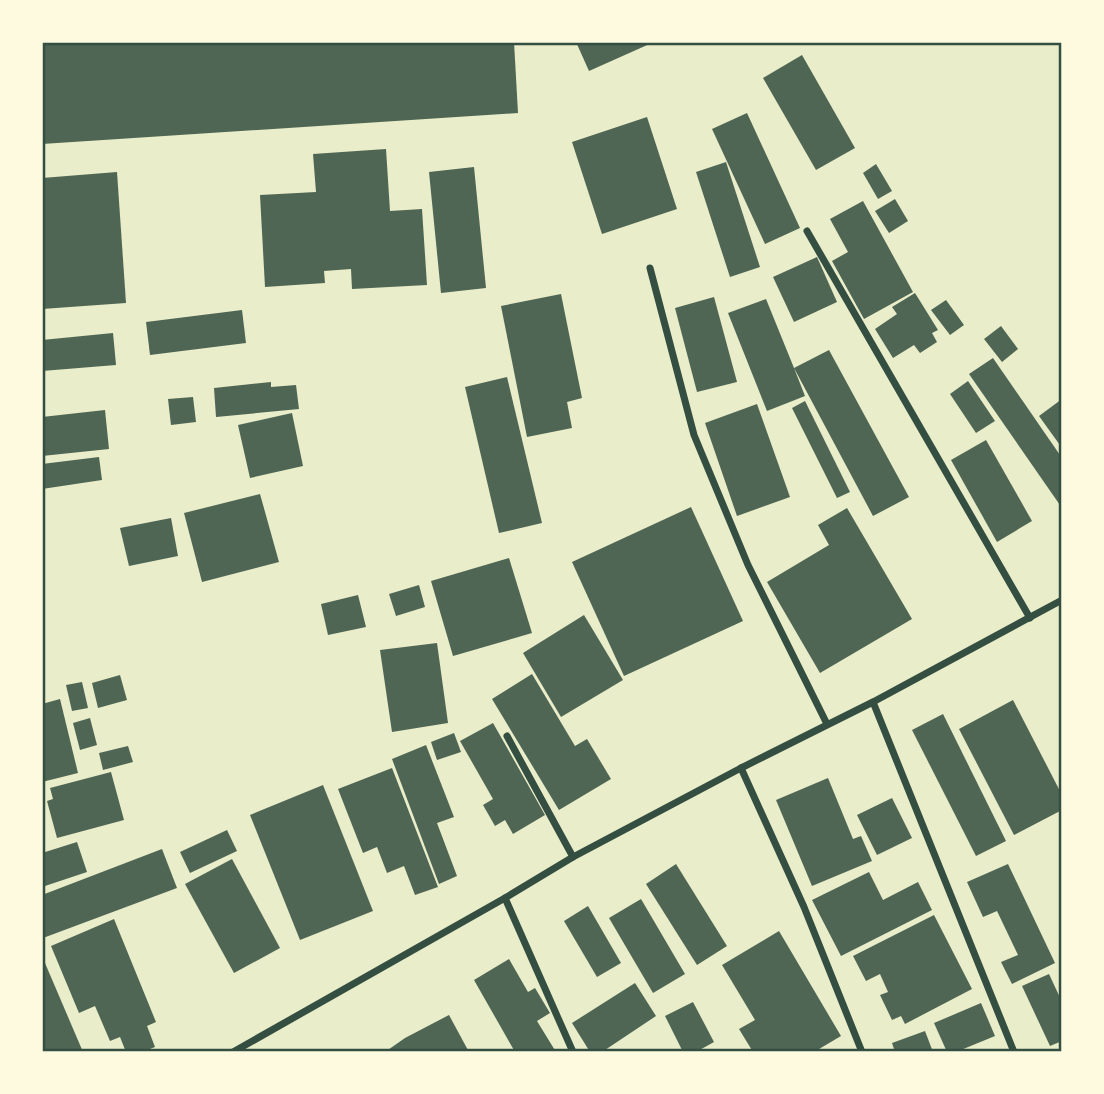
<svg xmlns="http://www.w3.org/2000/svg" width="1104" height="1094" viewBox="0 0 1104 1094" font-family="'Golos Text',sans-serif">
<rect width="100%" height="100%" fill="#e9edc9"/>
<g fill="#4f6655">
<path d="M51 42H514L518 113 42 144V43Z"/>
<path d="M576 42H654L589 71Z"/>
<path d="M802 55 855 148 816 170 763 78Z"/>
<path d="M747 113 800 228 765 244 712 129Z"/>
<path d="M647 117 677 209 602 234 572 142Z"/>
<path d="M386 149 390 211 422 209 427 285 352 289 351 269 324 271 325 283 265 287 260 195 316 192 313 154Z"/>
<path d="M726 162 760 267 730 277 696 172Z"/>
<path d="M876 164 892 191 878 199 863 173Z"/>
<path d="M474 167 486 288 441 293 429 172Z"/>
<path d="M117 172 126 303 42 309V178Z"/>
<path d="M895 199 908 221 889 233 875 211Z"/>
<path d="M863 201 913 292 864 319 832 261 848 252 830 219Z"/>
<path d="M817 257 837 302 794 322 773 277Z"/>
<path d="M915 293 938 330 932 333 937 342 920 353 914 345 893 358 875 329 897 314 892 307Z"/>
<path d="M561 294 582 398 567 402 572 428 527 437 501 306Z"/>
<path d="M714 297 737 382 697 392 675 308Z"/>
<path d="M766 299 794 368 829 350 909 497 873 516 794 368 805 396 767 411 728 313Z"/>
<path d="M946 300 964 325 950 335 931 310Z"/>
<path d="M242 310 246 343 150 355 146 322Z"/>
<path d="M1001 326 1018 349 1002 362 984 339Z"/>
<path d="M113 333 116 365 42 371V340Z"/>
<path d="M993 358 1062 458V508L969 374Z"/>
<path d="M507 377 542 523 499 533 465 387Z"/>
<path d="M968 381 995 421 976 433 950 394Z"/>
<path d="M271 382V387L296 385 299 409 216 417 214 388Z"/>
<path d="M193 397 196 422 171 425 168 399Z"/>
<path d="M1062 399V448L1039 416Z"/>
<path d="M805 401 850 492 837 498 792 408Z"/>
<path d="M757 404 790 497 737 516 705 423Z"/>
<path d="M105 410 109 449 42 456V417Z"/>
<path d="M292 413 303 466 250 478 238 425Z"/>
<path d="M986 440 1032 521 997 542 951 460Z"/>
<path d="M99 457 102 480 42 489V464Z"/>
<path d="M260 494 279 562 202 582 184 513Z"/>
<path d="M691 507 743 621 624 676 572 562Z"/>
<path d="M847 508 912 619 820 673 767 582 829 545 818 525Z"/>
<path d="M171 518 178 556 129 566 120 528Z"/>
<path d="M509 558 532 633 453 656 431 581Z"/>
<path d="M419 585 425 607 396 616 389 594Z"/>
<path d="M358 595 366 627 328 635 321 604Z"/>
<path d="M584 615 623 680 561 717 523 653Z"/>
<path d="M437 643 448 723 392 732 380 650Z"/>
<path d="M532 674 575 746 587 739 611 779 559 810 492 699Z"/>
<path d="M120 675 127 700 98 708 92 683Z"/>
<path d="M82 682 88 708 72 711 66 685Z"/>
<path d="M60 699 78 773 42 782V704Z"/>
<path d="M1013 700 1062 795V810L1014 835 959 729Z"/>
<path d="M943 714 1006 841 976 856 912 730Z"/>
<path d="M90 718 97 745 80 750 73 723Z"/>
<path d="M493 723 545 815 513 834 505 820 495 826 483 805 493 799 460 741Z"/>
<path d="M454 733 461 752 437 760 431 742Z"/>
<path d="M426 745 454 817 437 823 457 876 439 884 392 759Z"/>
<path d="M128 746 133 762 103 770 99 753Z"/>
<path d="M392 768 438 887 415 895 404 866 387 873 377 847 363 853 338 789Z"/>
<path d="M111 772 124 820 57 838 47 801 53 799 50 788Z"/>
<path d="M828 778 853 839 861 836 872 861 812 886 776 800Z"/>
<path d="M323 785 373 911 300 940 250 815Z"/>
<path d="M892 798 912 838 877 855 857 815Z"/>
<path d="M227 830 237 851 190 873 180 852Z"/>
<path d="M77 842 87 872 42 887V853Z"/>
<path d="M162 849 177 888 43 938 42 895Z"/>
<path d="M232 859 280 948 234 973 185 884Z"/>
<path d="M676 864 727 946 697 965 646 884Z"/>
<path d="M1008 864 1055 963 1012 984 1001 962 1018 955 997 911 983 917 967 882Z"/>
<path d="M869 872 883 900 918 882 932 910 841 956 812 900Z"/>
<path d="M641 899 685 974 653 993 609 918Z"/>
<path d="M588 906 621 963 597 977 564 921Z"/>
<path d="M934 915 972 989 905 1024 901 1016 892 1020 880 995 888 992 880 974 866 981 853 956Z"/>
<path d="M114 919 156 1022 147 1026 155 1047 142 1052H126L120 1037 110 1041 95 1006 79 1013 51 946Z"/>
<path d="M779 931 841 1036 814 1052H753L739 1029 755 1020 722 965Z"/>
<path d="M42 956 83 1052H42Z"/>
<path d="M509 959 528 992 535 988 550 1013 537 1021 556 1052H515L474 980Z"/>
<path d="M1049 974 1062 1002V1041L1050 1046 1022 986Z"/>
<path d="M635 983 656 1016 602 1052H590L572 1023Z"/>
<path d="M693 1002 714 1042 696 1052H683L665 1016Z"/>
<path d="M981 1003 995 1036 956 1052H947L934 1023Z"/>
<path d="M449 1015 469 1052H385L405 1038Z"/>
<path d="M925 1031 933 1052H895L892 1043Z"/>
</g>
<g fill="none" stroke-linecap="round" stroke-linejoin="round">
<g stroke="#344e41" stroke-width="7">
<path d="M807 231 1030 618"/>
<path d="M650 268 694 435 748 565 827 724"/>
<path d="M873 702 1014 1052"/>
<path d="M507 736 573 857"/>
<path d="M741 768 804 907 862 1052"/>
<path d="M505 898 573 1052"/>
<path d="M233 1052 505 898 573 857 741 768 873 702 1062 600"/>
</g>
</g>
<rect width="1104" height="1094" fill="none" stroke="#fefae0" stroke-width="88"/>
<rect x="44" y="44" width="1016" height="1006" fill="none" stroke="#344e41" stroke-width="2.5"/>
</svg>
